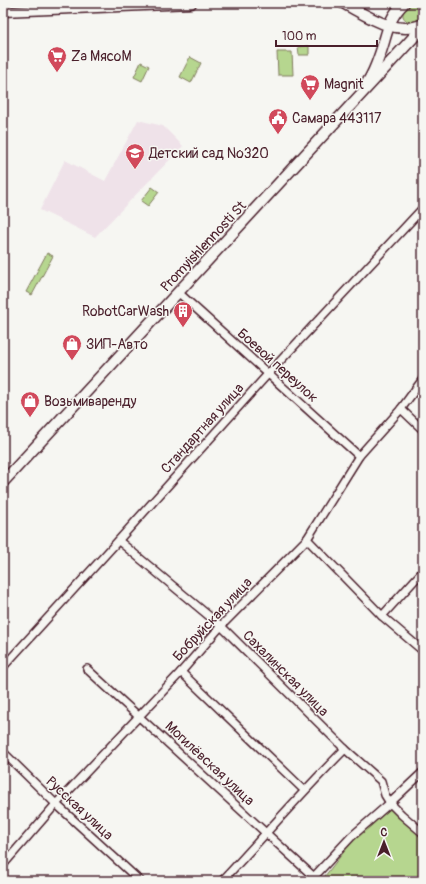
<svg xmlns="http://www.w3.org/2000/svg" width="426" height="884" viewBox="0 0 426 884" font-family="Pangolin,sans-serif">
<rect width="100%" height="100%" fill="#f6f6f2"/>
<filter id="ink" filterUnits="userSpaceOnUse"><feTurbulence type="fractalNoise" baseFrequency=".025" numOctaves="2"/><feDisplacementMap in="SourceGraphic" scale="8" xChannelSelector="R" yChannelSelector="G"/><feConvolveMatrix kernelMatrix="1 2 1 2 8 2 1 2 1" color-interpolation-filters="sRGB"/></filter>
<g filter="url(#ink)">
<path fill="#efe2e9" d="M138 120 163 126 183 146 95 237 40 210 65 160 105 181Z"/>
<g fill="#b6d68f" stroke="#807a5d">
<path d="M413 3H423V17L417 20 409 22C397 16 405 8 413 3Z"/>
<path d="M309 46V55H299L298 47Z"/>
<path d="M277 52H292L293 75H278Z"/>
<path d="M190 57 201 63 191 83 180 77Z"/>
<path d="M141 62 149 66 142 81 134 77Z"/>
<path d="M152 187 159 192 148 206 141 201Z"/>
<path d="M47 253 53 256 32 295 26 292Z"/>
<path d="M390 805 400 816 423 837V881H321L350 844Z"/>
</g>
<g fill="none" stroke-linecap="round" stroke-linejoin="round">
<g stroke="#4a1f2b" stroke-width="10">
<g id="street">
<path d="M179 293 359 456"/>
<path d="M401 409 423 430"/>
<path d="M307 539 382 616 423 651"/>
<path d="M119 541 221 626 345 749 381 781 385 795 390 803 402 815 423 833"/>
<path d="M382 616 423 571"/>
<path d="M3 667 117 542 268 374 423 208"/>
<path d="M87 669 314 877"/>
<path d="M181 672 304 790"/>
<path d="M3 752 56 804 140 881"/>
<path d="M3 865 56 804 181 672 221 626 307 539 359 456 401 409 423 379"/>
<path d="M222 881C263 837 302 792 345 749"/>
<path d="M310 881 351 837 390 803 423 772"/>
</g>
</g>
<g stroke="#4a1f2b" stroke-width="13">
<g id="secondary">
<path d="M343 3C366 15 396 37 423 24"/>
<path d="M3 11 191 3"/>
<path d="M367 83C372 75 376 66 379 57 387 36 387 19 404 3"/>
<path d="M3 482 423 27"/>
</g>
</g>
<use href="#street" stroke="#f6f6f2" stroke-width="7"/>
<use href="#secondary" stroke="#f6f6f2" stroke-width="10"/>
<path stroke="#4a1f2b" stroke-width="1" d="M3 7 87 3"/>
</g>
</g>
<defs>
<g id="supermarket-pin" transform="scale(1)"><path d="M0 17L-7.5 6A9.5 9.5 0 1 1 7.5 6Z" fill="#d1495b" stroke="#f6f6f2"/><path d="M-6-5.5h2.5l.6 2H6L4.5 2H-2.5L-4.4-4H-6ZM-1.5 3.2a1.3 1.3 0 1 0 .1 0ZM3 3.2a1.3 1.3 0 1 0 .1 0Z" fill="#fff"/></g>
<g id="civic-pin" transform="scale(1)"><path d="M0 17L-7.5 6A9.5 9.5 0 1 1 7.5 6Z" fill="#d1495b" stroke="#f6f6f2"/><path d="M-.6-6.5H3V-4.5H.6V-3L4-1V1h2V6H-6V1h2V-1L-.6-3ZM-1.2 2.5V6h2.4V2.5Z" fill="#fff"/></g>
<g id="school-pin" transform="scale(1)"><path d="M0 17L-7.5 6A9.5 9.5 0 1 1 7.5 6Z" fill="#d1495b" stroke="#f6f6f2"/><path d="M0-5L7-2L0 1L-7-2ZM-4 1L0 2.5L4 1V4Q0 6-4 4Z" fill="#fff"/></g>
<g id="building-pin" transform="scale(1)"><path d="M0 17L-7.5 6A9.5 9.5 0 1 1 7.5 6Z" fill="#d1495b" stroke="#f6f6f2"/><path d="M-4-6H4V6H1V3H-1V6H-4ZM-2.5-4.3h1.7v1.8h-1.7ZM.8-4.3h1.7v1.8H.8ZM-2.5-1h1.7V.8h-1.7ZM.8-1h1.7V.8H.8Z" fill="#fff"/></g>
<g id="shop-pin" transform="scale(1)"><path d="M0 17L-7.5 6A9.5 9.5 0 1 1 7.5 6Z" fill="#d1495b" stroke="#f6f6f2"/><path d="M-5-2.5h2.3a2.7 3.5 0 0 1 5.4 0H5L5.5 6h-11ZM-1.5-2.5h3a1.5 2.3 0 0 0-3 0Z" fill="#fff"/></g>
</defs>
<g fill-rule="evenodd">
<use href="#supermarket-pin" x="57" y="56"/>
<use href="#supermarket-pin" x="310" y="84"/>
<use href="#civic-pin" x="278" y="118"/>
<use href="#school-pin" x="135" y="153"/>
<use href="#building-pin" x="183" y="311"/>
<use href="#shop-pin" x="72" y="344"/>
<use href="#shop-pin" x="30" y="401"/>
</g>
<g text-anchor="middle" stroke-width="3" stroke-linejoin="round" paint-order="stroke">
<g font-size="14" fill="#4a1f2b" stroke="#f6f6f2" text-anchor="start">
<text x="71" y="61">Za МясоМ</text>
<text x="324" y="89">Magnit</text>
<text x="292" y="123">Самара 443117</text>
<text x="149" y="158">Детский сад №320</text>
<text x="169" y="316" text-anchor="end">RobotCarWash</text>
<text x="86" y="349">ЗИП-Авто</text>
<text x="44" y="406">Возьмиваренду</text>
</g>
<g font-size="14" fill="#4a1f2b" stroke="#f6f6f2">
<text transform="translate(203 246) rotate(-47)" y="5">Promyishlennosti St</text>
<text transform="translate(278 365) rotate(42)" y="5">Боевой переулок</text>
<text transform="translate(202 428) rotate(-48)" y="5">Стандартная улица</text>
<text transform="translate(212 619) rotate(-47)" y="5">Бобруйская улица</text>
<text transform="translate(286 673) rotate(45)" y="5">Сахалинская улица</text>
<text transform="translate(210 763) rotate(43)" y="5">Могилёвская улица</text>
<text transform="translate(80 808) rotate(43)" y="5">Русская улица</text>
</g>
</g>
<rect width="426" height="884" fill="none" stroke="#f6f6f2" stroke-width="16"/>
<rect x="8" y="8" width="410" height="868" fill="none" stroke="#4a1f2b" stroke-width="1.5" filter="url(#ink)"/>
<g transform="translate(384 842)" stroke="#f6f6f2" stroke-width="3" paint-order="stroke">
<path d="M0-3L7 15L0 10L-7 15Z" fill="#4a1f2b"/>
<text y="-6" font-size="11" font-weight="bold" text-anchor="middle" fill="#4a1f2b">С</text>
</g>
<path d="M276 40v6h101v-6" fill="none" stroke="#4a1f2b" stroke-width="2"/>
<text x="282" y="40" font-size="12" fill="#4a1f2b" stroke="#f6f6f2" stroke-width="3" paint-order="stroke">100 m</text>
</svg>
